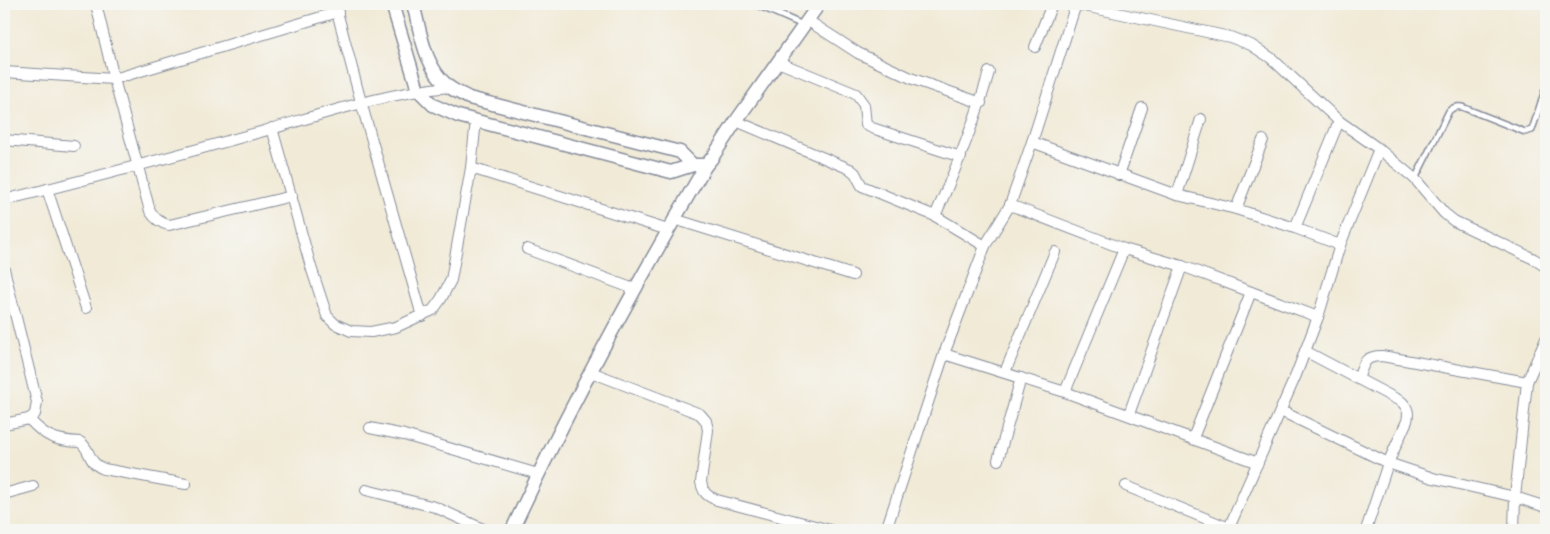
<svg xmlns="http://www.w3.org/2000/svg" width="1550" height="534" viewBox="0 0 1550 534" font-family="Mali,sans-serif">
<rect width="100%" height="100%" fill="#f6f6f2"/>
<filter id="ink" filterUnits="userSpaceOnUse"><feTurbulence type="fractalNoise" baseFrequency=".02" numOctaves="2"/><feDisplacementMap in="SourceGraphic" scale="10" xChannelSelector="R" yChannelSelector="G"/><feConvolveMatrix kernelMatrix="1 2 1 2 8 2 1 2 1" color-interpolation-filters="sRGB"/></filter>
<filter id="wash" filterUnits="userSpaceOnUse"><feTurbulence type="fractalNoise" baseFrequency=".0096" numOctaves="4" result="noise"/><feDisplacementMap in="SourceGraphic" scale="20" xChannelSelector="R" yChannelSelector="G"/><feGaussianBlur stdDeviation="1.12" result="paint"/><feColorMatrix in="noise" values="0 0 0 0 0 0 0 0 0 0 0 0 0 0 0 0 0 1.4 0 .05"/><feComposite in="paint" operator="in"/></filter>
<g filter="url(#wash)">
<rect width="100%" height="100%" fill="#f1ead7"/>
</g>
<g filter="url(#ink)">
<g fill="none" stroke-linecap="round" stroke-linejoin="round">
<g stroke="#868c9a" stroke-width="8">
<g id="service">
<path d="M755 4 803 25"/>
<path d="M1415 179 1449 111C1453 107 1456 106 1462 107L1525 132 1532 130 1546 87"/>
</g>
</g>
<g stroke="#868c9a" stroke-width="12">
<g id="minor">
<path d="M96 4 114 79 150 211C155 219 160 223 169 225L292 196"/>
<path d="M335 4 361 102 422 316"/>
<path d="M1075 4 1230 37 1251 45 1271 58 1339 121 1379 149 1415 179 1444 213 1454 221 1534 259 1546 267"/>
<path d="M807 20 858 53 913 79 981 103"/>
<path d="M1035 47 1052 4"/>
<path d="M778 62 856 94 864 105 866 125 872 128 961 157"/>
<path d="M4 72 114 79 338 12"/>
<path d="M736 121 850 169 855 173 862 186 935 216"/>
<path d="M272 128 311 267 327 316 335 324 351 331 371 332 396 327 433 310 441 299 451 280 471 168 476 120"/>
<path d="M4 140 74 146"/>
<path d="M1032 142 1177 195 1236 209 1295 228 1340 245"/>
<path d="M471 168 668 230"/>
<path d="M1119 175 1142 108"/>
<path d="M47 189 86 308"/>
<path d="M1177 195 1201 119"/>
<path d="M4 200C91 179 178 155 264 131 326 113 385 93 449 87"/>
<path d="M1010 205 1124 249 1182 266 1318 317"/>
<path d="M1236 209 1263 140"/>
<path d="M674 219 853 275"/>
<path d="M1295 228 1339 121"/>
<path d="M985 246 935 216C956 169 975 122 989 72"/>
<path d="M527 249 634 289"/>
<path d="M4 269 37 402 35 414 29 419 4 424"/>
<path d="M1305 351 1402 402C1408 408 1409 413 1407 421L1388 463 1366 530"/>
<path d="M944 354 1065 392 1258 463"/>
<path d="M591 372 700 414 706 421 708 430 701 482C703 493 707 496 717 500L830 530"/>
<path d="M1005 372 1055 252"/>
<path d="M1358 379C1364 363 1364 356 1382 356L1527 382"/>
<path d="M1065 392 1124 249"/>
<path d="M1281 411 1388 463 1433 478 1515 497 1546 507"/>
<path d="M1129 414 1182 266"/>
<path d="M29 419C45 437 56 441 80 442 92 450 86 462 104 469L186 484"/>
<path d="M370 428 404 435 538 474"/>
<path d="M1193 438 1251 292"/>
<path d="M998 460 1021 378"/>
<path d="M1126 486 1234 530"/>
<path d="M366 490 435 507 485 530"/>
<path d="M4 494 33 486"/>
<path d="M886 530 944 354 985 246 1010 205 1032 142 1076 4"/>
<path d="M1228 530 1296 375 1318 317 1340 245 1379 149"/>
<path d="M1514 530 1515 497 1527 382 1546 339"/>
</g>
</g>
<g stroke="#868c9a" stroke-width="15">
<g id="tertiary">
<path d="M392 4 418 90 433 105 458 116 671 172 693 165H706L712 158 736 121 819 4"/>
<path d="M413 4C421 33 424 66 448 86 454 91 462 94 469 98L680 152 693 165"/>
<path d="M512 530C570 405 636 284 706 165"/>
</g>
</g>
<use href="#service" stroke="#fff" stroke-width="5"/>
<use href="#minor" stroke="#fff" stroke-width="10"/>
<use href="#tertiary" stroke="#fff" stroke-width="12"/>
</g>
</g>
<rect width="1550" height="534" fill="none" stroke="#f6f6f2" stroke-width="20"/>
</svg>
